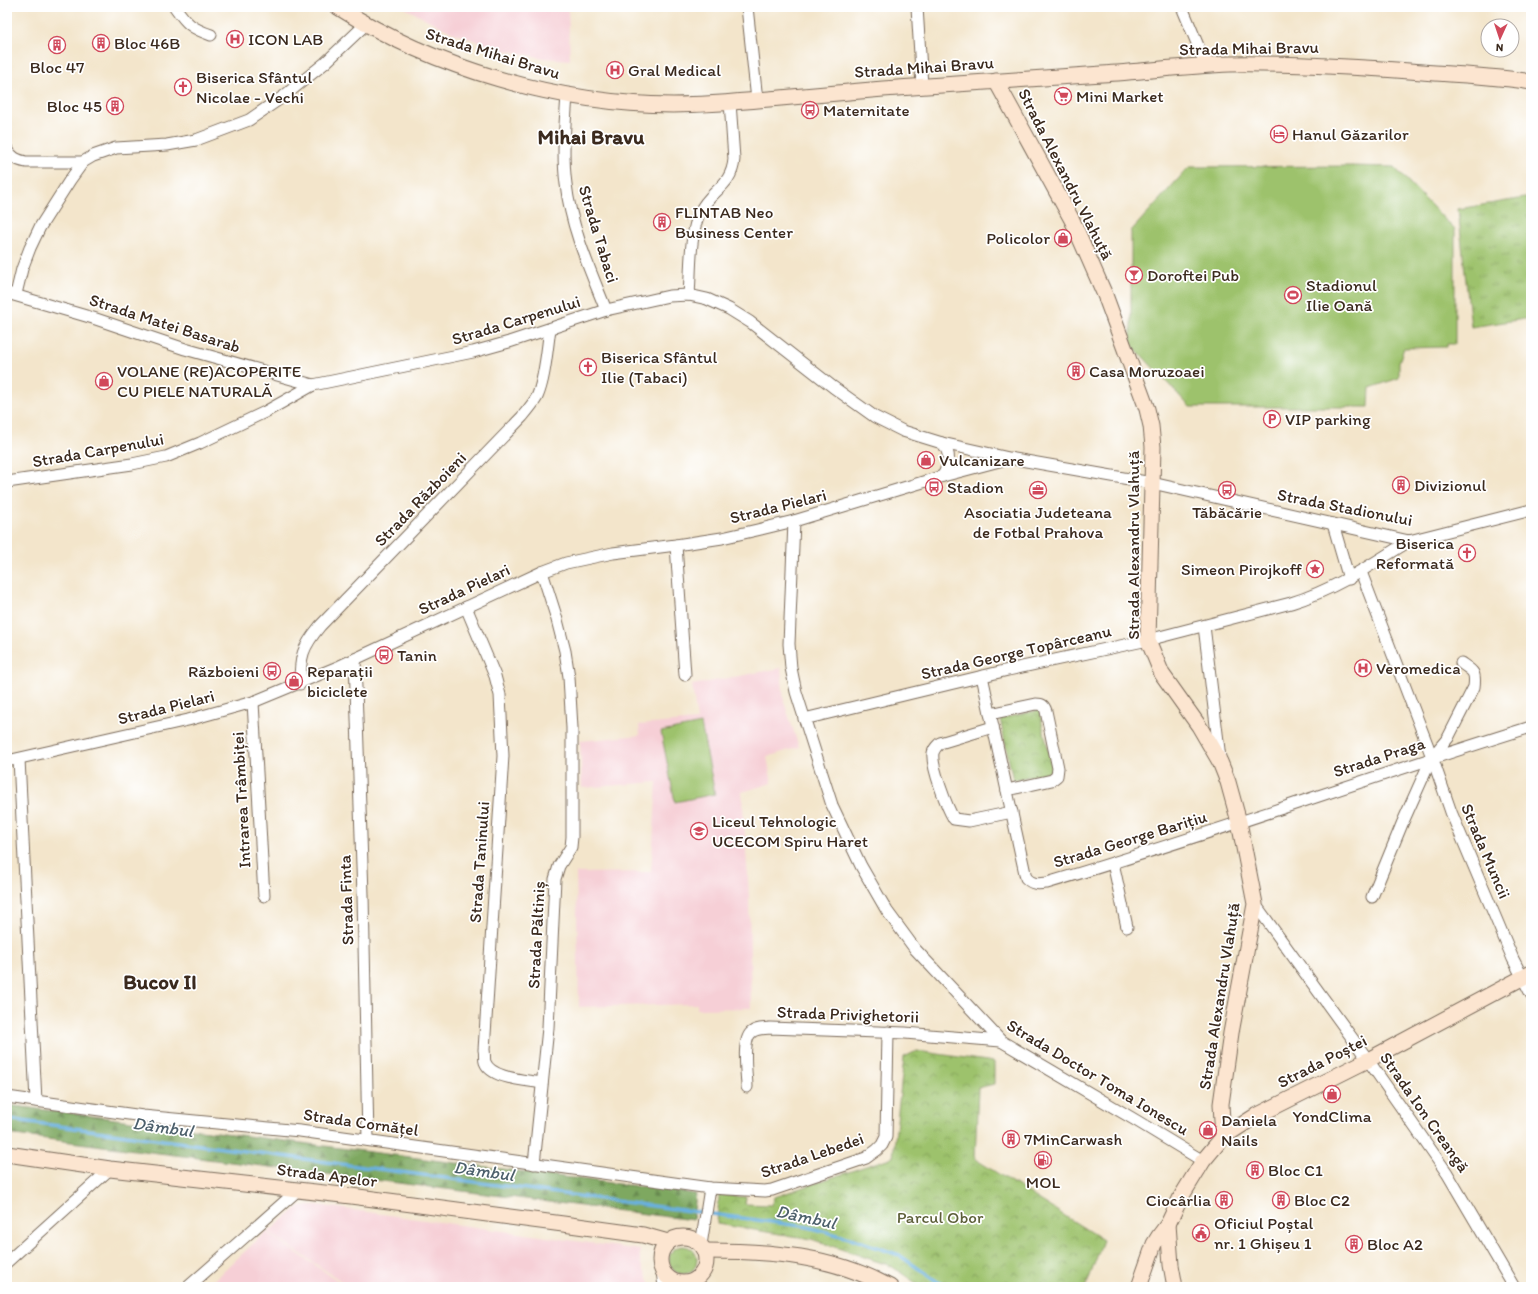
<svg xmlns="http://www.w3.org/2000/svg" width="1538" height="1294" viewBox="0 0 1538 1294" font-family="Itim,sans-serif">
<defs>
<pattern id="grass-tufts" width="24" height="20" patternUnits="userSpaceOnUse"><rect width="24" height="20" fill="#9dc26c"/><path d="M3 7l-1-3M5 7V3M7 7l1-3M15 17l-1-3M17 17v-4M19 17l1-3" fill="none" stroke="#819e58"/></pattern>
<pattern id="forest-firs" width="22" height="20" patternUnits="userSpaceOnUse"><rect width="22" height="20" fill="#7ea860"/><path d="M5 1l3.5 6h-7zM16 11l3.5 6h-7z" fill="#68894f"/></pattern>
<pattern id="park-crowns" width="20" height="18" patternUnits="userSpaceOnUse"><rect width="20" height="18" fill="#9dc26c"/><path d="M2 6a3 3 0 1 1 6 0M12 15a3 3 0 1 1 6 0" fill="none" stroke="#819e58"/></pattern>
</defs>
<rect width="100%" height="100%" fill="#fff"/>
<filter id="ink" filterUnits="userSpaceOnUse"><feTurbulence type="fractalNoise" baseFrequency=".025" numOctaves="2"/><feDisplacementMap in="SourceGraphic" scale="8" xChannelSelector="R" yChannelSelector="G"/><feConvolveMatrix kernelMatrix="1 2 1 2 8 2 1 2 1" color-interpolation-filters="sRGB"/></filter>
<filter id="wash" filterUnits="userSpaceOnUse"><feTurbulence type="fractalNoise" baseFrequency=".012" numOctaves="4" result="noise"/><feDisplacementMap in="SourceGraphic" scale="16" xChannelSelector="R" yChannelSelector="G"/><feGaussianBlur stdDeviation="0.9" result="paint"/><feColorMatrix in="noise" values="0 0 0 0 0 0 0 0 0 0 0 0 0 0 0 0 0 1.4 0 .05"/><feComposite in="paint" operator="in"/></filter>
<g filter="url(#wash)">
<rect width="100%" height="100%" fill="#f3e5cb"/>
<g fill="#f6cfd6">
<path d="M403 7H568L570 60 543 58 503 50 453 33Z"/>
<path d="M781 668 784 702 799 747 767 757 772 783 742 792 749 894 751 1008 697 1009V1004L579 1007 576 873 651 872 657 782 582 788 580 741 640 735 639 725 697 720 692 685Z"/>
<path d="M317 1205 640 1250V1261L642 1267 652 1286V1287H350L268 1232 300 1206Z"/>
<path d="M266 1232 347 1287H206Z"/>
</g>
<g fill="url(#grass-tufts)" stroke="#6c7645">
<path d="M1531 197V318L1471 327 1458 209Z"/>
<circle cx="683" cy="1260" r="14"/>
</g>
<path fill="url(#forest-firs)" stroke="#5c693f" d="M7 1105 696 1194 693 1220 7 1134Z"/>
<g fill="url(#park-crowns)" stroke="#6c7645">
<path d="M1039 710 1053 771 1013 780 1000 719Z"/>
<path d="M917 1051 994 1062V1084L978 1088 975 1159 1103 1240 1086 1287H922L891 1266 811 1239 717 1224 719 1195 746 1197 745 1204 771 1205 774 1197 893 1157 904 1057Z"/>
</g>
<g fill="#9dc26c" stroke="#6c7645">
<path d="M1351 166 1394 167 1455 230V344H1447V347L1404 348 1399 362V378L1370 388 1369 407H1190L1131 344V231L1189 167Z"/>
<path d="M701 724 715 794 675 802 661 732Z"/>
</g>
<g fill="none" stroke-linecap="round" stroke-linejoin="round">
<path stroke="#69b1e1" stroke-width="3.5" d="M7 1119 808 1227 853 1239 899 1255 945 1287"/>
</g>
</g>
<g filter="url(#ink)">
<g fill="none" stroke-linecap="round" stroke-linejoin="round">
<g stroke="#7b6b5b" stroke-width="13">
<g id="street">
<path d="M175 7C187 24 191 28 211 35"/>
<path d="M747 7 757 100"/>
<path d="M917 7 922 86"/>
<path d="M1182 7 1206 65"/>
<path d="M567 95C565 125 562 155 566 184 571 228 590 270 606 310"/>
<path d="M7 149C12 158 17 160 26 162H83"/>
<path d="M7 293 93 318 185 349 313 385"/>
<path d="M16 294 22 269 30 248 40 227 70 180 83 162 93 156 116 148 167 145 196 140 249 120 284 96 325 63 366 24"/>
<path d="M689 295C691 270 689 235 700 212 710 190 732 187 734 159L730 102"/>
<path d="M942 443C952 454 949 464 943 476"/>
<path d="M7 482 132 464 166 457 200 443 265 412 313 385 473 352 509 342 606 310 669 296 689 295 707 299 729 309 750 322 833 387 875 417 903 431 942 443 1009 458 1152 483 1409 541 1531 510"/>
<path d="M794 521 789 644 791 668 796 692 832 805 861 866 887 911 915 949 1001 1041 1137 1121 1203 1161"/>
<path d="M1333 524 1349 579"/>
<path d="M676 545 685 675"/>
<path d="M1361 572 1432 757 1451 812 1513 959 1531 994"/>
<path d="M466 607 495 676 500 695 503 756 484 1050C485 1053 484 1059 485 1062 491 1079 527 1080 542 1083"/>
<path d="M1204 626 1220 758"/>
<path d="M355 659 363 895 368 1140"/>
<path d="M982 676 1026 878C1033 885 1038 884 1047 883 1210 835 1369 777 1531 727"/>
<path d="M300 684C300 656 302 648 320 626L522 417C527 411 533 404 537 397 545 379 547 349 550 329"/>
<path d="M253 702 264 896"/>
<path d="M990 714 1036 704C1042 704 1044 705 1046 711L1058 768 1057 776 1052 780 1007 790"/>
<path d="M804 719 1008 670 1148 640 1291 603C1334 590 1371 565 1409 541"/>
<path d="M993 727 940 743C937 746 934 748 933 753 931 766 947 808 954 819L969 821 1012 812"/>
<path d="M19 759 36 1101"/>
<path d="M7 761 188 720 253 702 340 666 542 572 566 563 613 553 676 545 722 538 757 530 794 521 943 476 1007 459"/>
<path d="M1113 863 1127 927"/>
<path d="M1372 897 1402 824 1432 757 1448 738 1474 687C1476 672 1473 671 1461 663"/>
<path d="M1255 904 1368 1060 1447 1173 1514 1287"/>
<path d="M747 1087C747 1075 741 1039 752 1032 757 1028 764 1029 770 1028L905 1033 1001 1041"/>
<path d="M7 1097 143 1116 300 1131 710 1188 765 1191 772 1190 866 1158 877 1150 882 1145 886 1137 888 1032"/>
<path d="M534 1164 548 1028 555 879 559 866 571 847 572 837V728L569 677 565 651 556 616 542 572"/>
<path d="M701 1245 710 1188"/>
<path d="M7 1262 110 1169"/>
<path d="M662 1271 664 1287"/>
<path d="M188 1287 298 1190"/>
<path d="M680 1287 682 1283"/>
</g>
</g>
<g stroke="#7b6b5b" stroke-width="17">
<g id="secondary">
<path d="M338 7C435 69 558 104 673 105 705 105 737 102 769 99 807 96 845 92 883 89 956 84 1029 79 1102 74 1145 71 1188 66 1230 64 1294 63 1358 67 1422 72 1458 75 1495 76 1531 82"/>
<path d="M996 81 1072 220 1105 295 1147 409 1151 426 1153 447 1148 640 1162 674 1199 726 1220 762 1228 782 1239 822 1255 904 1231 1033 1221 1104 1223 1137"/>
<path d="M7 1154 110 1169 351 1196 563 1224 643 1235 668 1242"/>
<path d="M1168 1224 1171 1265 1175 1287"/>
<circle cx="683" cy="1260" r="23"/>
<path d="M705 1251C771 1251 831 1255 890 1287"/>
<path d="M1139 1287 1154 1244 1159 1236 1168 1224 1181 1197 1203 1161 1223 1137 1254 1117 1368 1060 1531 973"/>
</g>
</g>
<use href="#street" stroke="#fff" stroke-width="11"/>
<use href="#secondary" stroke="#fce5d0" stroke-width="15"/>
</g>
</g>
<defs>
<g id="hospital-ring" transform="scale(0.9)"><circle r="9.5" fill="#fff" stroke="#d1495b" stroke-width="1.5"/><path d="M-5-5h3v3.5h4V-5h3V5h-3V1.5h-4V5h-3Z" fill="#d1495b"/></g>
<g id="building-ring" transform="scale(0.9)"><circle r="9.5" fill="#fff" stroke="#d1495b" stroke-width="1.5"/><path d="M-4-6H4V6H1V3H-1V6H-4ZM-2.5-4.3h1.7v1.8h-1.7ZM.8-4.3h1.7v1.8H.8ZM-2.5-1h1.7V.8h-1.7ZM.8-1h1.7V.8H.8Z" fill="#d1495b"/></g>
<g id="church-ring" transform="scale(0.9)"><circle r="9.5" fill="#fff" stroke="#d1495b" stroke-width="1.5"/><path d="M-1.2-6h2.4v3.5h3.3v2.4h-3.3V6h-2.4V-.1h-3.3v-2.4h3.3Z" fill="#d1495b"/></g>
<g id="supermarket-ring" transform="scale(0.9)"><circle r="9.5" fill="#fff" stroke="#d1495b" stroke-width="1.5"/><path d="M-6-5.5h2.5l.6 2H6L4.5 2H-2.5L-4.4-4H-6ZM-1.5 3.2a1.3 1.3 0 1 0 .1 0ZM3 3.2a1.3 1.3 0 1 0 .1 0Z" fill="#d1495b"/></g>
<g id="bus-ring" transform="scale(0.9)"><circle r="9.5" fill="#fff" stroke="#d1495b" stroke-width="1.5"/><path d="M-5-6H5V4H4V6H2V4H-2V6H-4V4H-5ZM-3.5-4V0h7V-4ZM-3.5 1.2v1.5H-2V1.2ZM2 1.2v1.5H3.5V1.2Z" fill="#d1495b"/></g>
<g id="hotel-ring" transform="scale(0.9)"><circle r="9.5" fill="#fff" stroke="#d1495b" stroke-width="1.5"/><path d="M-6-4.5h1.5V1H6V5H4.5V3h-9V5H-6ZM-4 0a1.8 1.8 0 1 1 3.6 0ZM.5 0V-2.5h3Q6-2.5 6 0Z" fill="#d1495b"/></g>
<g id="shop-ring" transform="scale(0.9)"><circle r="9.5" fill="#fff" stroke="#d1495b" stroke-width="1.5"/><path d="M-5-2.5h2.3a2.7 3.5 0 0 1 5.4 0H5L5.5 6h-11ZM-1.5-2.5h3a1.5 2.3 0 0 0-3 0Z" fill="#d1495b"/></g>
<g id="bar-ring" transform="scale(0.9)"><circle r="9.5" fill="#fff" stroke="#d1495b" stroke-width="1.5"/><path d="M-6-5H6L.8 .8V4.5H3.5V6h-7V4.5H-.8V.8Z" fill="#d1495b"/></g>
<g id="stadium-ring" transform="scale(0.9)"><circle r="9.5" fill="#fff" stroke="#d1495b" stroke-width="1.5"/><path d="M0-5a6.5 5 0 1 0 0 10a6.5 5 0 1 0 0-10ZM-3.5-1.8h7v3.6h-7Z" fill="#d1495b"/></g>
<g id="parking-ring" transform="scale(0.9)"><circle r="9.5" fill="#fff" stroke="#d1495b" stroke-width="1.5"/><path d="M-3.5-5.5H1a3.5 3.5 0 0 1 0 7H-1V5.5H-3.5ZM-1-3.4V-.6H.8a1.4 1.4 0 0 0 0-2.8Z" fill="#d1495b"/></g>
<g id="office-ring" transform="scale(0.9)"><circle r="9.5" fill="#fff" stroke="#d1495b" stroke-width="1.5"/><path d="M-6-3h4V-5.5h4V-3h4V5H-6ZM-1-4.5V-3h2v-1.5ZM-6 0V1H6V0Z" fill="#d1495b"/></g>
<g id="sight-ring" transform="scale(0.9)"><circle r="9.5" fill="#fff" stroke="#d1495b" stroke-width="1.5"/><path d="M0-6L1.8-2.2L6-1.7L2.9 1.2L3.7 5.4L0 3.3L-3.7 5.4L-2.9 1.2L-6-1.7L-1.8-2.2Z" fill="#d1495b"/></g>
<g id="school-ring" transform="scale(0.9)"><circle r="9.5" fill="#fff" stroke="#d1495b" stroke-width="1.5"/><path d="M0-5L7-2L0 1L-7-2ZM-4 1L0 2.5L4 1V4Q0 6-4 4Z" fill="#d1495b"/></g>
<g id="fuel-ring" transform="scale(0.9)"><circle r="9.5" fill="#fff" stroke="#d1495b" stroke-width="1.5"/><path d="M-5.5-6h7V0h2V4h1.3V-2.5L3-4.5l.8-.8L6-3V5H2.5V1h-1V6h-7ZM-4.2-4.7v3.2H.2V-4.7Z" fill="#d1495b"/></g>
<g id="civic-ring" transform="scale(0.9)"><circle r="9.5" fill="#fff" stroke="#d1495b" stroke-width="1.5"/><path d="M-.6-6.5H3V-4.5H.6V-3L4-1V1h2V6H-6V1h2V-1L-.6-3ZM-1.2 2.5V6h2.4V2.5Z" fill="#d1495b"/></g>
</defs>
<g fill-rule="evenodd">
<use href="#hospital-ring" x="235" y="39"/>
<use href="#building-ring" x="101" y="43"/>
<use href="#building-ring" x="57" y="45"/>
<use href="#hospital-ring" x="615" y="70"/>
<use href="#church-ring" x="183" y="87"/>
<use href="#supermarket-ring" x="1063" y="96"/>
<use href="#building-ring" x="115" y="106"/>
<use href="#bus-ring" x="810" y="110"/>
<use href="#hotel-ring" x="1279" y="134"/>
<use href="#building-ring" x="662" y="222"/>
<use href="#shop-ring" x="1063" y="238"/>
<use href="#bar-ring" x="1134" y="275"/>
<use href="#stadium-ring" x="1293" y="295"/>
<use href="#church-ring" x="588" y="367"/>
<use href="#building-ring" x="1076" y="371"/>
<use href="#shop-ring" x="104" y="381"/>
<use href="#parking-ring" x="1272" y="419"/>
<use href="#shop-ring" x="926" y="460"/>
<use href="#building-ring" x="1401" y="485"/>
<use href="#bus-ring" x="934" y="487"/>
<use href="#office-ring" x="1038" y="490"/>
<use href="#bus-ring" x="1227" y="490"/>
<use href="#church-ring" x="1467" y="553"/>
<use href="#sight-ring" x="1315" y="569"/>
<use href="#bus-ring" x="384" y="655"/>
<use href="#hospital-ring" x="1363" y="668"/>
<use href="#bus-ring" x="272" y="671"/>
<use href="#shop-ring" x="294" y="681"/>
<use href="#school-ring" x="699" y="831"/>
<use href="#shop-ring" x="1332" y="1094"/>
<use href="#shop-ring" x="1208" y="1130"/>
<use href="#building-ring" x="1011" y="1139"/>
<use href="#fuel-ring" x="1043" y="1160"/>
<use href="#building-ring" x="1255" y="1170"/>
<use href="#building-ring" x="1224" y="1200"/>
<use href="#building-ring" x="1281" y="1200"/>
<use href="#civic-ring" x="1201" y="1233"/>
<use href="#building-ring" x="1354" y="1244"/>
</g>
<g text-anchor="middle" stroke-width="3.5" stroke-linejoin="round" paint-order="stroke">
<g font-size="17" fill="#3b2a1e" stroke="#fff" text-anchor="start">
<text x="248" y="45">ICON LAB</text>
<text x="114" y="49">Bloc 46B</text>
<text x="57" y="73" text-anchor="middle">Bloc 47</text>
<text x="628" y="76">Gral Medical</text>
<text x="196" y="83">Biserica Sfântul<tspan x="196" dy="20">Nicolae - Vechi</tspan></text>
<text x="1076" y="102">Mini Market</text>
<text x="102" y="112" text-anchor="end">Bloc 45</text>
<text x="823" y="116">Maternitate</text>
<text x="1292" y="140">Hanul Găzarilor</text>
<text x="675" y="218">FLINTAB Neo<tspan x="675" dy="20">Business Center</tspan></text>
<text x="1050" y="244" text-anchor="end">Policolor</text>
<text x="1147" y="281">Doroftei Pub</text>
<text x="1306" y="291">Stadionul<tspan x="1306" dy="20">Ilie Oană</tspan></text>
<text x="601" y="363">Biserica Sfântul<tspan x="601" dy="20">Ilie (Tabaci)</tspan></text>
<text x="117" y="377">VOLANE (RE)ACOPERITE<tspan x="117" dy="20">CU PIELE NATURALĂ</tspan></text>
<text x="1089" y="377">Casa Moruzoaei</text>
<text x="1285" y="425">VIP parking</text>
<text x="939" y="466">Vulcanizare</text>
<text x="1414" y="491">Divizionul</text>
<text x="947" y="493">Stadion</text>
<text x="1038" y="518" text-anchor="middle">Asociatia Judeteana<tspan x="1038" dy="20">de Fotbal Prahova</tspan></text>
<text x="1227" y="518" text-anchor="middle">Tăbăcărie</text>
<text x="1454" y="549" text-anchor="end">Biserica<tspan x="1454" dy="20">Reformată</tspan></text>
<text x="1302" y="575" text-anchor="end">Simeon Pirojkoff</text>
<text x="397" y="661">Tanin</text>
<text x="1376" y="674">Veromedica</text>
<text x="259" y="677" text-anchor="end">Războieni</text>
<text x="307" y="677">Reparații<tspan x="307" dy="20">biciclete</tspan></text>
<text x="712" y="827">Liceul Tehnologic<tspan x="712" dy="20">UCECOM Spiru Haret</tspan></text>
<text x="1332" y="1122" text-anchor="middle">YondClima</text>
<text x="1221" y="1126">Daniela<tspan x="1221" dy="20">Nails</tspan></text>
<text x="1024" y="1145">7MinCarwash</text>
<text x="1268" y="1176">Bloc C1</text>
<text x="1043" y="1188" text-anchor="middle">MOL</text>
<text x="1211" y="1206" text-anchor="end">Ciocârlia</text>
<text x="1294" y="1206">Bloc C2</text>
<text x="1214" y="1229">Oficiul Poștal<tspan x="1214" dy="20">nr. 1 Ghișeu 1</tspan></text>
<text x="1367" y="1250">Bloc A2</text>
</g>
<g font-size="17" fill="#3b2a1e" stroke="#fff">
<text transform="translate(1249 48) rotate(-1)" y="6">Strada Mihai Bravu</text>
<text transform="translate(493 53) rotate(17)" y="6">Strada Mihai Bravu</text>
<text transform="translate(924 67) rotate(-4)" y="6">Strada Mihai Bravu</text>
<text transform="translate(1066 174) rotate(63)" y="6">Strada Alexandru Vlahuță</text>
<text transform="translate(599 234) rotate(73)" y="6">Strada Tabaci</text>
<text transform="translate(516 320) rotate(-17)" y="6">Strada Carpenului</text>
<text transform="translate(165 323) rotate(18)" y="6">Strada Matei Basarab</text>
<text transform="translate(98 450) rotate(-10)" y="6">Strada Carpenului</text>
<text transform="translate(420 499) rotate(-46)" y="6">Strada Războieni</text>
<text transform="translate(778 506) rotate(-14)" y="6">Strada Pielari</text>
<text transform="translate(1345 507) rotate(11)" y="6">Strada Stadionului</text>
<text transform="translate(1133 545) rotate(-90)" y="6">Strada Alexandru Vlahuță</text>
<text transform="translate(464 589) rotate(-25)" y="6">Strada Pielari</text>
<text transform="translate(1016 652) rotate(-13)" y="6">Strada George Topârceanu</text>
<text transform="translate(166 707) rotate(-14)" y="6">Strada Pielari</text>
<text transform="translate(1379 757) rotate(-18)" y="6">Strada Praga</text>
<text transform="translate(241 800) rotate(-93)" y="6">Intrarea Trâmbiței</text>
<text transform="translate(1130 839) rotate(-17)" y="6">Strada George Barițiu</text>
<text transform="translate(1486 851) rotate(67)" y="6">Strada Muncii</text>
<text transform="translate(479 862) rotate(-86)" y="6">Strada Taninului</text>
<text transform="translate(346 900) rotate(-92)" y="6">Strada Finta</text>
<text transform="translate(536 935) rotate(-87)" y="6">Strada Păltiniș</text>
<text transform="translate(1219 996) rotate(-81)" y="6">Strada Alexandru Vlahuță</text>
<text transform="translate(848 1014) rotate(2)" y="6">Strada Privighetorii</text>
<text transform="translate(1322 1061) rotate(-27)" y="6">Strada Poștei</text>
<text transform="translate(1098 1077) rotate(31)" y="6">Strada Doctor Toma Ionescu</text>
<text transform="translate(1425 1112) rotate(55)" y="6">Strada Ion Creangă</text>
<text transform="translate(361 1122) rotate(8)" y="6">Strada Cornățel</text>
<text transform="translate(812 1155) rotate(-19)" y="6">Strada Lebedei</text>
<text transform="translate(327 1175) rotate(7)" y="6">Strada Apelor</text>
</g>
<g font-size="17" fill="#5d5f39" stroke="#fff">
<text x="940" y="1223">Parcul Obor</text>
</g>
<g font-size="18" font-style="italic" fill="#4d606c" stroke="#fff">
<text transform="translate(163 1127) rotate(8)" y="6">Dâmbul</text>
<text transform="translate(484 1171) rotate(8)" y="6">Dâmbul</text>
<text transform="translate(806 1217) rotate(12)" y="6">Dâmbul</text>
</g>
<g font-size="21" font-weight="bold" fill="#3b2a1e" stroke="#fff">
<text x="591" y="144">Mihai Bravu</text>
<text x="160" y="989">Bucov II</text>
</g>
</g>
<rect width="1538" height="1294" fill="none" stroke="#fff" stroke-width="24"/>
<g transform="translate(1500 38) rotate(183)"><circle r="19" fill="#ffffff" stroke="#b1aaa5"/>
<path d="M0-3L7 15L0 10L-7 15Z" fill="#d1495b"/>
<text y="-6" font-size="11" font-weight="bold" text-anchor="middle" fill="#3b2a1e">N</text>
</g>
</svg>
